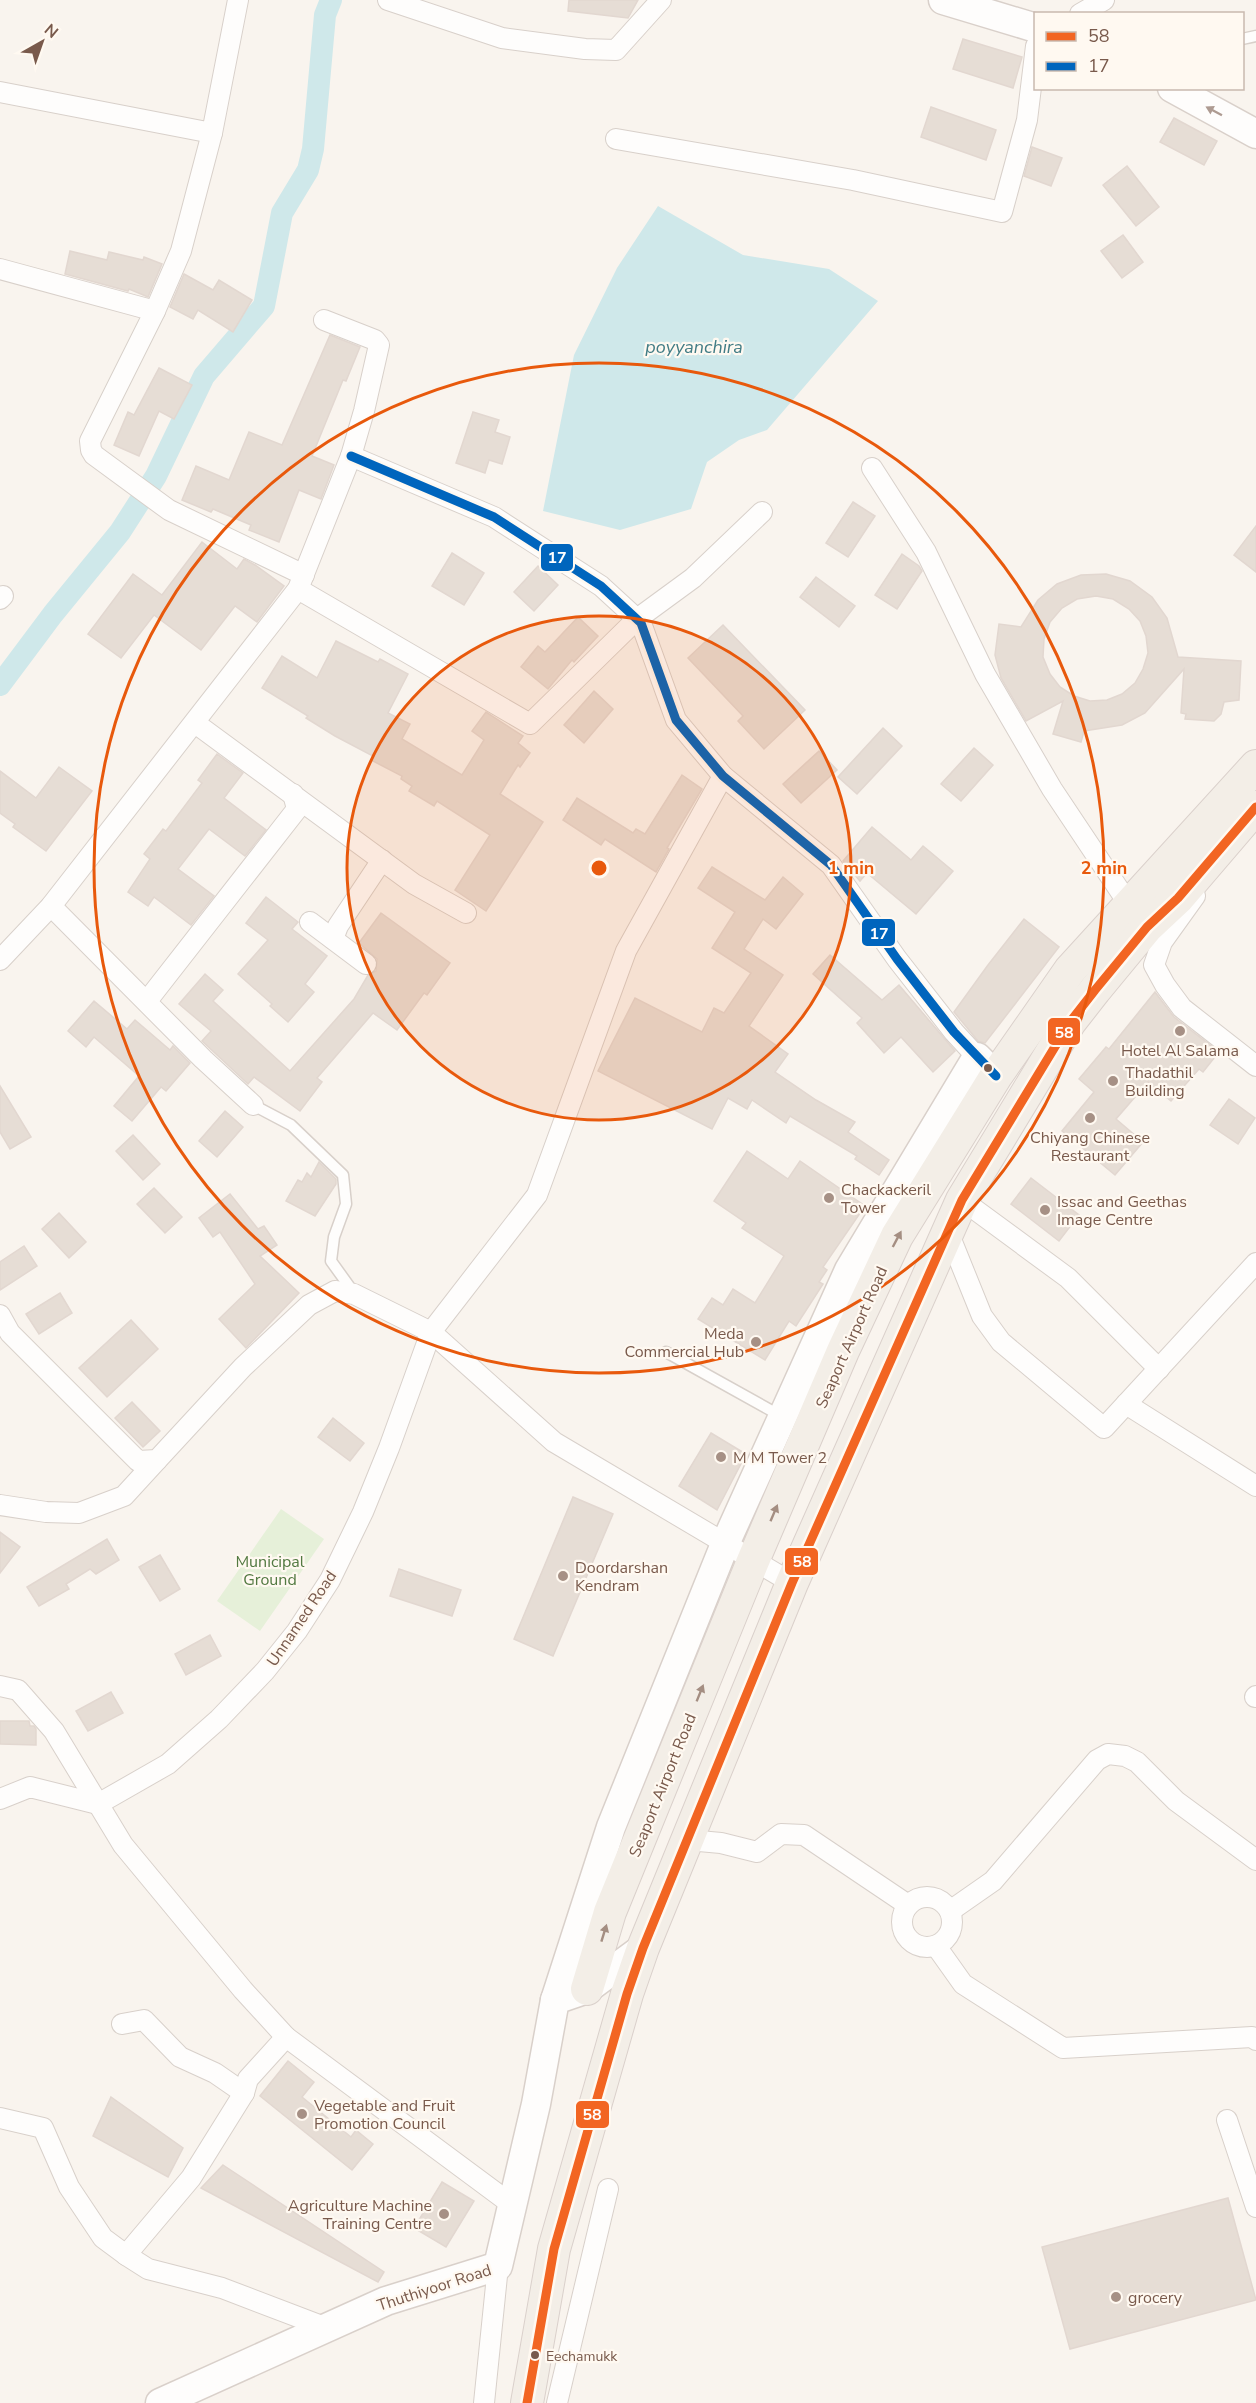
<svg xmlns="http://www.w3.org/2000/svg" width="1256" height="2403" viewBox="0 0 1256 2403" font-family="'Nunito Sans',sans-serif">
<rect width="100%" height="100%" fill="#f9f4ee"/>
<path fill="#e6f0d9" d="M281 1509 324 1539 260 1631 217 1601Z"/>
<path fill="#cfe8ea" d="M658 206 743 255 829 269 878 301 767 430 739 440 707 462 691 509 620 530 543 511 574 355 617 268Z"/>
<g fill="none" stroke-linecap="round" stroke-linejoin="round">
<path stroke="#cfe8ea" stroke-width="22" d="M0 685 53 614 120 532 156 476 204 376 264 306 282 213 308 170 313 149 325 15 331 0"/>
</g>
<g fill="#e6ddd5" stroke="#e2d7d0" stroke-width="1.5" fill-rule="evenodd">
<path d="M569 0H638L628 18 568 11Z"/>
<path d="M963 39 1022 57 1013 88 953 69Z"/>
<path d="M931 107 996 130 986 160 921 137Z"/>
<path d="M1174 118 1217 141 1204 165 1160 142Z"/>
<path d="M1032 147 1062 158 1051 186 1024 176Z"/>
<path d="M1127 166 1159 207 1136 226 1103 185Z"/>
<path d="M1123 235 1143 262 1122 278 1101 251Z"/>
<path d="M70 251 107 260 109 252 143 260 144 257 162 264 148 297 129 289 128 291 65 274Z"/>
<path d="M184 274 213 290 219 280 252 300 233 332 198 310 193 319 170 307Z"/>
<path d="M330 335 360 347 346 381 343 380 312 456 334 465 321 499 299 490 279 542 249 530 251 525 213 509 211 512 182 500 196 466 229 480 249 432 282 445Z"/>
<path d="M159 368 192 385 174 419 159 411 139 456 114 445 128 412 134 415Z"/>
<path d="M473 412 499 420 495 432 510 437 502 464 489 460 485 473 456 463Z"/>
<path d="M853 502 875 516 848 557 826 543Z"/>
<path d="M1256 526V572L1234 555Z"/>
<path d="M202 542 237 569 244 559 255 565 284 586 257 622 235 606 201 650 154 615 121 658 88 634 133 574 162 595Z"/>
<path d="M452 553 484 573 464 605 432 586Z"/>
<path d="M902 554 919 566 922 571 897 609 875 595Z"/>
<path d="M538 566 558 585 534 611 514 592Z"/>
<path d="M1106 574 1130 581 1152 597 1167 618 1178 657 1241 661 1239 700 1224 702 1221 714 1214 721 1185 719 1186 714 1181 713 1184 669 1145 713 1122 725 1084 731 1081 742 1053 734 1063 701 1026 721 1001 678 995 655 999 624 1021 627 1038 600 1057 584 1081 575ZM1096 596 1113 599 1129 609 1140 621 1146 636 1148 653 1143 669 1135 683 1122 694 1107 700 1090 701 1074 696 1060 687 1050 674 1043 657 1044 639 1050 622 1062 608 1077 599Z"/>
<path d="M816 577 855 606 839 627 800 597Z"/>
<path d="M578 617 598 636 574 662 572 660 548 689 521 667 538 646 545 652Z"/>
<path d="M723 625 805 710 764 749 738 721 743 716 688 658Z"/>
<path d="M336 641 378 662 380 659 408 674 388 713 410 724 402 739 462 775 484 740 472 731 486 712 523 736 518 743 530 753 520 767 518 765 500 794 543 822 486 911 455 890 490 835 437 801 434 806 409 791 412 786 401 779 402 776 371 760 373 756 335 736 306 718 308 716 262 688 282 656 317 678Z"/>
<path d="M594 691 613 709 584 743 564 725Z"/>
<path d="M883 728 902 746 857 794 838 777Z"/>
<path d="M974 748 993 765 961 801 941 784Z"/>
<path d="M819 751 837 770 801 803 783 784Z"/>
<path d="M217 754 243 773 224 798 266 830 245 856 209 829 178 869 214 896 191 925 154 897 148 906 128 892 150 859 144 854 163 829 166 831 202 783 198 780Z"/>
<path d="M59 767 92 791 46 851 13 827 15 824 0 813V771L36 798Z"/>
<path d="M682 775 702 789 667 848 669 849 656 872 605 839 601 845 563 820 577 798 633 833 636 829 645 834Z"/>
<path d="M872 827 911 860 923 846 953 871 916 914 867 873 860 881 843 861Z"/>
<path d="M712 867 765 900 783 877 803 894 776 929 763 919 744 949 783 975 749 1026 788 1054 775 1072 816 1100 855 1122 848 1132 889 1160 879 1175 855 1159 857 1156 790 1116 786 1123 752 1100 747 1109 728 1098 712 1129 598 1071 635 998 702 1032 714 1008 724 1013 751 973 712 948 735 912 698 888Z"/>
<path d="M266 897 298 922 292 929 327 956 305 984 314 992 288 1022 270 1006 272 1004 238 974 268 940 246 923Z"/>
<path d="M381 913 450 963 427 995 424 993 397 1030 373 1013 317 1078 322 1082 300 1111 254 1077 248 1084 202 1041 211 1031 179 1004 205 974 223 990 213 1001 290 1071 354 999 368 975 376 971 377 959 359 943Z"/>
<path d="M1024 919 1059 947 985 1043 978 1041 954 1012 988 965Z"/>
<path d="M830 955 882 1000 899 985 955 1051 933 1072 901 1037 884 1053 857 1023 862 1018 813 974Z"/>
<path d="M1155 992 1174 1017 1219 1052 1203 1072 1199 1069 1171 1101 1148 1082 1116 1119 1143 1142 1115 1175 1062 1131 1094 1092 1079 1079 1106 1047 1109 1049Z"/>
<path d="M94 1001 127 1029 135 1020 170 1050 173 1046 190 1063 166 1091 161 1087 132 1121 114 1106 139 1076 94 1037 86 1047 68 1031Z"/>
<path d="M0 1086 31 1137 10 1149 0 1132Z"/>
<path d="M1229 1099 1255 1118 1238 1144 1210 1125Z"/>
<path d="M225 1111 243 1127 217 1157 199 1141Z"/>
<path d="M133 1135 160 1164 143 1180 116 1151Z"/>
<path d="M747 1151 788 1179 800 1161 865 1206 823 1267 827 1270 819 1282 823 1284 796 1326 789 1321 765 1360 698 1319 712 1298 723 1305 733 1289 755 1303 784 1256 742 1228 746 1223 714 1201Z"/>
<path d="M319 1162 336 1179V1184L315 1216 286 1201 298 1180 302 1182 307 1173 311 1177Z"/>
<path d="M1031 1178 1079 1215 1059 1241 1011 1204Z"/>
<path d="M154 1188 182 1217 165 1233 137 1204Z"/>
<path d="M230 1194 258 1229 264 1226 277 1245 260 1256 299 1293 246 1348 219 1319 255 1284 220 1232 213 1237 199 1218Z"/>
<path d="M59 1213 86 1242 69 1258 42 1229Z"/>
<path d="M24 1246 37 1266 0 1290V1262Z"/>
<path d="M60 1293 72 1313 39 1334 26 1314Z"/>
<path d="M131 1320 158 1349 107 1397 79 1368Z"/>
<path d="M132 1402 160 1431 143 1447 115 1418Z"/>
<path d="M333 1418 364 1443 350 1461 318 1437Z"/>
<path d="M711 1433 746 1454 717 1510 679 1486Z"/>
<path d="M573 1497 613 1514 553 1656 514 1639Z"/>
<path d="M0 1532 20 1547 0 1573Z"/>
<path d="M107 1539 119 1560 96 1574 90 1569 66 1584 69 1589 39 1606 27 1587Z"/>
<path d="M160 1555 180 1589 160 1601 139 1567Z"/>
<path d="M399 1569 461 1590 452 1616 390 1596Z"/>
<path d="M210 1635 221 1656 186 1675 175 1654Z"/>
<path d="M111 1692 123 1713 88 1731 76 1711Z"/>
<path d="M0 1721H29L30 1726H34L36 1729V1745L0 1744Z"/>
<path d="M288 2061 314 2082 302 2097 351 2137 356 2130 373 2144 352 2170 260 2096Z"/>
<path d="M111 2097 183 2148 168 2177 93 2136Z"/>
<path d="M223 2165 384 2272 378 2282 201 2188Z"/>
<path d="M442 2182 474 2201 446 2247 414 2228Z"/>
<path d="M1228 2198 1256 2300 1070 2349 1042 2247Z"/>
</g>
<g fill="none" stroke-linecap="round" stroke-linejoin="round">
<g stroke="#d8d0ca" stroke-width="13">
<g id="lane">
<path d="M1242 39 1256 36"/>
<path d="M253 1105 291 1125 343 1175 346 1204 334 1237 331 1261 354 1293"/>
<path d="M666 1352 781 1416"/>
</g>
</g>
<g stroke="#d8d0ca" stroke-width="22">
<g id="street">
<path d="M388 0 502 38 585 49 616 50 661 0"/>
<path d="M1080 14 1104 0"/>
<path d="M0 92 212 133 238 0"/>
<path d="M212 133 181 251 155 311 90 441 91 450 94 455 169 510 304 575"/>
<path d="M616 139 853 180 1002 212 1027 120 1036 46"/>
<path d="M0 269 155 311"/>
<path d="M351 456 494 517 601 586 637 619 641 623 676 720 723 776 831 865 897 959 954 1032 977 1057"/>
<path d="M872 468 926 552 985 674 1052 789 1134 912"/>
<path d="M298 589 530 724 637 619 693 578 762 512"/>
<path d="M0 599 3 596"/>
<path d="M195 723 414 884 466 913"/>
<path d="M1195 896 1162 942 1154 965 1165 985 1182 1008 1256 1066"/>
<path d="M51 906 203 1059 253 1105"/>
<path d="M310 922 366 964"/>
<path d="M333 939 338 926 382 860"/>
<path d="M0 960 51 906 298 589 351 456 364 411 379 345 375 340 324 320"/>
<path d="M147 1001 297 809 293 794"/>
<path d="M962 1200 1068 1278 1159 1369"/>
<path d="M948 1232 982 1316 1001 1342 1104 1428 1256 1263"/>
<path d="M0 1315 10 1333 138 1461 157 1460 243 1367 309 1305 335 1291 354 1294 431 1332 554 1442 792 1583"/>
<path d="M1126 1404 1256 1486"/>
<path d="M0 1505 46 1512 79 1513 124 1496 157 1460"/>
<path d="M0 1686 18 1690 54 1731 123 1845 243 1990 286 2037 511 2204"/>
<path d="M1255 1697 1256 1696"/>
<path d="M0 1799 30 1787 98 1804 168 1764 219 1719 265 1671 297 1631 330 1580 363 1512 389 1448 431 1332 537 1195 626 951 723 776"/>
<path d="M688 1840 721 1843 757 1852 781 1834 804 1835 908 1905"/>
<circle cx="927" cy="1922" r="25"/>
<path d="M950 1911 993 1881 1097 1760 1108 1754 1125 1756 1137 1762 1176 1801 1256 1860"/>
<path d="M936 1946 963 1984 1063 2048 1252 2037 1256 2040"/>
<path d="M122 2024 144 2020 180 2057 215 2073 244 2093 248 2079 286 2037"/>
<path d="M0 2118 43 2128 69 2187 103 2238 126 2255 148 2269 222 2288 327 2328"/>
<path d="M1227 2120 1256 2207"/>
<path d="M126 2255 191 2178 244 2093"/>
<path d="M484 2403 498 2266"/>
<path d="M557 2403 608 2189"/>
</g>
</g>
<g stroke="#d9d0ca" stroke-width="31">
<g id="secondary">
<path d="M943 0 1036 28"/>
<path d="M1172 88 1256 134"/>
<path d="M555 2000 611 1827 725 1544 849 1270 977 1057 996 1076"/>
<path d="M160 2403 386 2301 498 2266 536 2104 555 2000 587 1989 643 1948"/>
</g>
</g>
<g stroke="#dad0cb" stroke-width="34">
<g id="primary">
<path d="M587 1989 610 1912 753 1561 843 1351 897 1236 996 1076 1070 970 1256 766"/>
<path d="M527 2403 554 2249 627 1994 643 1948 792 1583 962 1200 1070 1022 1095 990 1147 927 1178 898 1256 807"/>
</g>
</g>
<use href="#lane" stroke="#fefdfc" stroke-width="10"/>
<use href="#street" stroke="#fefdfc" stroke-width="20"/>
<use href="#secondary" stroke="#fefdfc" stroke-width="28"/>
<use href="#primary" stroke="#f3eee7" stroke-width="32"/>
<g stroke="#fff9f1" stroke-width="14">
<path id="bus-1" d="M527 2403 554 2249 627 1994 643 1948 792 1583 962 1200 1070 1022 1095 990 1147 927 1178 898 1256 807"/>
</g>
<g stroke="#fff9f1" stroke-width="14">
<path id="bus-2" d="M351 456 494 517 601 586 641 623 676 720 723 776 831 865 897 959 954 1032 996 1076"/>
</g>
<use href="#bus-1" stroke="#f26522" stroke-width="9"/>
<use href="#bus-2" stroke="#0065bd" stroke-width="9"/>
</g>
<defs><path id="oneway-solid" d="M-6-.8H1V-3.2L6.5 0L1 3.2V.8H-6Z" transform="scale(1.5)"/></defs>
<use fill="#ae9b92" href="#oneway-solid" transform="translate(1214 111) rotate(-152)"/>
<g fill="#a48e82">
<use href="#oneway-solid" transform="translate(897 1239) rotate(-62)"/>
<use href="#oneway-solid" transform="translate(774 1513) rotate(-67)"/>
<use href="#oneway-solid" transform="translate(700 1693) rotate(-68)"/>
<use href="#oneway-solid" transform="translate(604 1933) rotate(-73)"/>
</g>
<circle cx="599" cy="868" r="252" fill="#e8590c" fill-opacity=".12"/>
<g fill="none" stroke="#e8590c" stroke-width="3">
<circle cx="599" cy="868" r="252"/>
<circle cx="599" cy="868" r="505"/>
</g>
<g fill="#a69085" stroke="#fff9f1" stroke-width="2">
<circle cx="1180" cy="1031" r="6"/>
<circle cx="1113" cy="1081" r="6"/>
<circle cx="1090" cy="1118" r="6"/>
<circle cx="829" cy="1198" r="6"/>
<circle cx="1045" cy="1210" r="6"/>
<circle cx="756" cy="1342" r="6"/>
<circle cx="721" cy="1457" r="6"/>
<circle cx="563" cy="1576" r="6"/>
<circle cx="302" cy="2114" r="6"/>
<circle cx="444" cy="2214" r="6"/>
<circle cx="1116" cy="2297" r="6"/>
</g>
<g fill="#795a4c" stroke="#fff9f1" stroke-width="2">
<circle cx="988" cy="1068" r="5"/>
<circle cx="535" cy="2355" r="5"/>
</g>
<g text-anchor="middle" stroke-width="4.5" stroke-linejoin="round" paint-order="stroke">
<g font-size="14" fill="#795a4c" stroke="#fff9f1" text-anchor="start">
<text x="546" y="2361">Eechamukk</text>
</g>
<g font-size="16" fill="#795a4c" stroke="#fff9f1" text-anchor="start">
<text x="1180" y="1056" text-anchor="middle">Hotel Al Salama</text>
<text x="1125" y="1078">Thadathil<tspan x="1125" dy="18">Building</tspan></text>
<text x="1090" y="1143" text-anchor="middle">Chiyang Chinese<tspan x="1090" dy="18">Restaurant</tspan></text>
<text x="841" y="1195">Chackackeril<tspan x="841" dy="18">Tower</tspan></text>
<text x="1057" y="1207">Issac and Geethas<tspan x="1057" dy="18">Image Centre</tspan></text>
<text x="744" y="1339" text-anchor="end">Meda<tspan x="744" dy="18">Commercial Hub</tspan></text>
<text x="733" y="1463">M M Tower 2</text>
<text x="575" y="1573">Doordarshan<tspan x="575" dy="18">Kendram</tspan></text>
<text x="314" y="2111">Vegetable and Fruit<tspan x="314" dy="18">Promotion Council</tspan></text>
<text x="432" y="2211" text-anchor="end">Agriculture Machine<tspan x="432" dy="18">Training Centre</tspan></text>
<text x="1128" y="2303">grocery</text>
</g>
<g font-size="16" fill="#795a4c" stroke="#fff9f1">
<text transform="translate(851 1337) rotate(-66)" y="6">Seaport Airport Road</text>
<text transform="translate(301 1618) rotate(-56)" y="6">Unnamed Road</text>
<text transform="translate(662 1785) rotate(-68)" y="6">Seaport Airport Road</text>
<text transform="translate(434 2287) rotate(-18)" y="6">Thuthiyoor Road</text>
</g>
<g font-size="16" fill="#527941" stroke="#fff9f1">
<text x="270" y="1567">Municipal<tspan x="270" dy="18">Ground</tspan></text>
</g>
<g font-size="18" font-style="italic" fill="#417c85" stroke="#fff9f1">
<text x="694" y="353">poyyanchira</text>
</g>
</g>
<circle cx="599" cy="868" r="9" fill="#e8590c" stroke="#fff9f1" stroke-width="3"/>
<g font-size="18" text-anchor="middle" font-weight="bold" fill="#e8590c" stroke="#fff9f1" stroke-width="4.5" stroke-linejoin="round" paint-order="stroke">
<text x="851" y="874">1 min</text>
<text x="1104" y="874">2 min</text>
</g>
<g stroke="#fff9f1" stroke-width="2">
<rect x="540" y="543" width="34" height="29" rx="6" fill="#0065bd"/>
<rect x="861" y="918" width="35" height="29" rx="6" fill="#0065bd"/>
<rect x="1047" y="1017" width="34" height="29" rx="6" fill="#f26522"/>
<rect x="784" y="1547" width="35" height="29" rx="6" fill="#f26522"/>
<rect x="575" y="2100" width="35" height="29" rx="6" fill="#f26522"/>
</g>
<g font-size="16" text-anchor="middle" font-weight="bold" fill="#fff">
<text x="557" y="563">17</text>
<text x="879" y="939">17</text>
<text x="1064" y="1038">58</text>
<text x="802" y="1567">58</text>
<text x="592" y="2120">58</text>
</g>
<rect x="1034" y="12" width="210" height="78" fill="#fff9f1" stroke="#c9b9af" stroke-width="1.5"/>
<rect x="1046" y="32" width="30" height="9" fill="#f26522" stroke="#c9b9af" stroke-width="1.5"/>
<text x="1088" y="42" font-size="18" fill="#795a4c">58</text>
<rect x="1046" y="62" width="30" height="9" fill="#0065bd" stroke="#c9b9af" stroke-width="1.5"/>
<text x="1088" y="72" font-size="18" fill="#795a4c">17</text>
<g transform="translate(42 42) rotate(40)" stroke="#fff9f1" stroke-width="4.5" paint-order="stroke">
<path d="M0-4.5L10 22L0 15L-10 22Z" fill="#795a4c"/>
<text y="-9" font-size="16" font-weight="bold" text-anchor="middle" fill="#795a4c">N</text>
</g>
</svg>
